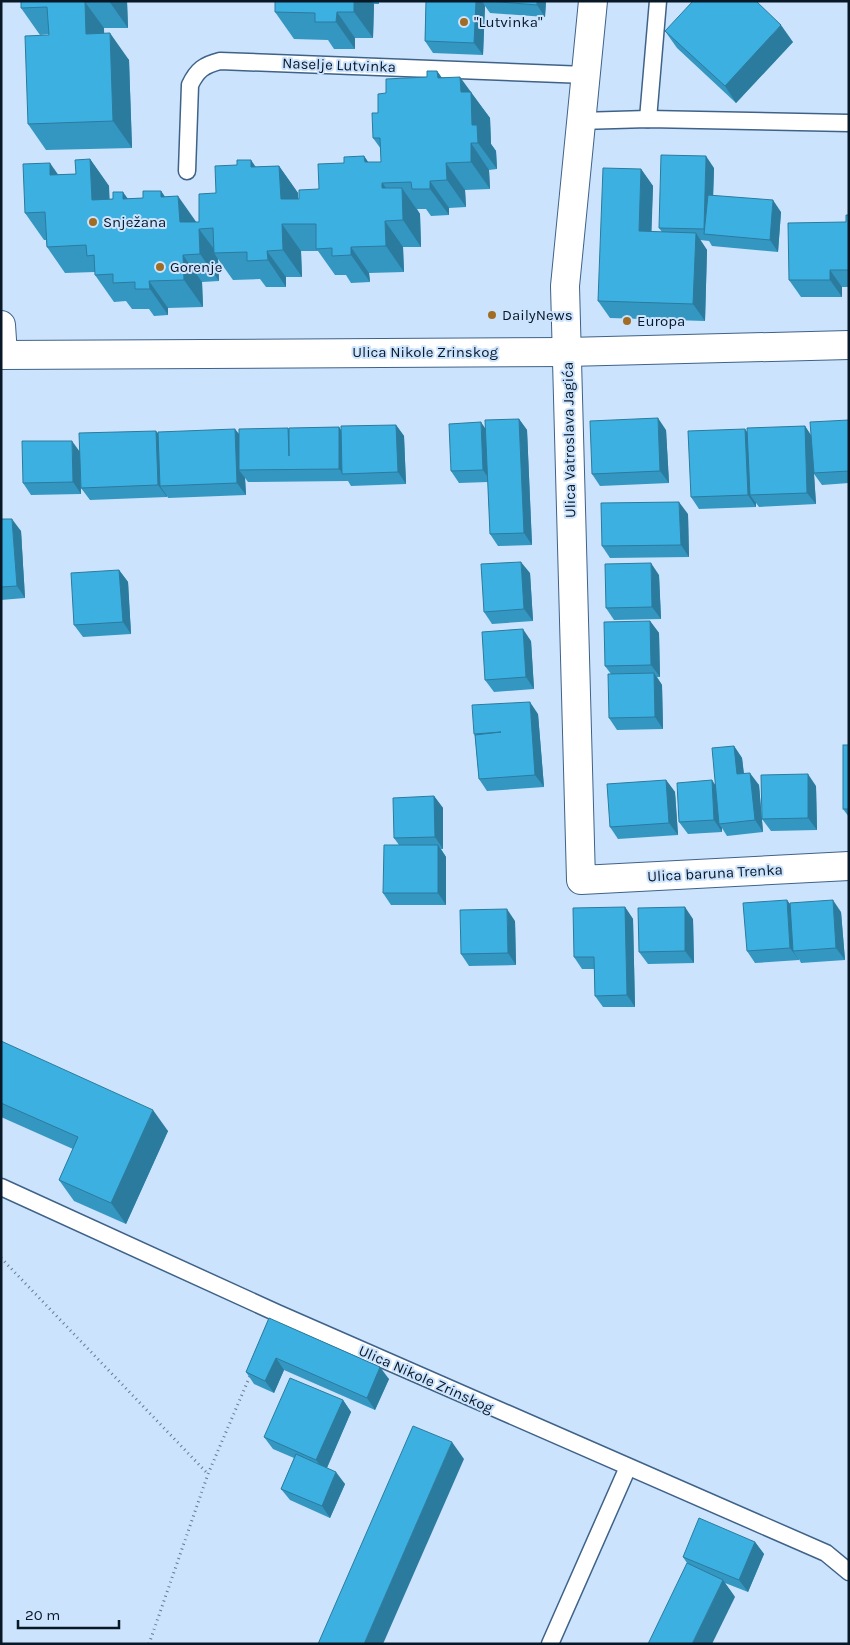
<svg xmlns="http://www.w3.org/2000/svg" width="850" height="1645" viewBox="0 0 850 1645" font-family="Karla,sans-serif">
<rect width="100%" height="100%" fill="#cbe3fd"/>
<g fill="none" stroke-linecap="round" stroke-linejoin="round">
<g stroke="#3f6288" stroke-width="19">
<g id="lane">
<path d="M648 119 658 1"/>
<path d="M580 121 648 119 849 123"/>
<path d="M187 171 190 85C197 70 204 65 220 61L586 75"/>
<path d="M1 1187 277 1313 826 1553 849 1572"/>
<path d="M550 1644 628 1467"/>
</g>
</g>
<g stroke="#3f6288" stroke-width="30">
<g id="street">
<path d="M593 1 565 286 581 880 849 866"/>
<path d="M1 325 3 355"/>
</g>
</g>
<g stroke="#3f6288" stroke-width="30">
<path id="primary" d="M1 355 567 352 849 345"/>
</g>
<g stroke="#667a8e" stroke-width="3" stroke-dasharray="1 4" stroke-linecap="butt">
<path d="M1 1258 208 1474"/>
<path d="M149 1644 208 1474 250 1376"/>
</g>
<use href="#lane" stroke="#fff" stroke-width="16"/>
<use href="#street" stroke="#fff" stroke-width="28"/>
<use href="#primary" stroke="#fff" stroke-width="28"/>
</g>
<g fill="#3497c2">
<path d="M21 1H127L128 28H104V34L129 60 132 148 46 150 28 124 49 34 40 35 21 8Z"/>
<path d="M275 1H379V4H374L373 38H355V49H334L328 40 294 39 275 12Z"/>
<path d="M426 1H546L545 17 490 13 485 6 483 55 433 53 425 41Z"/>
<path d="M665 31 793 42 736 103 677 48Z"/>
<path d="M437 71 442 78 470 92 490 118 491 144 496 151 497 169 489 170 490 189 465 190 466 207 449 208V215L431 216 426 209H417L420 214 421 247H403L404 272 369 273 370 282 351 283 346 275H335L318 251H301L302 277H286V287H266L260 279 233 280 218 259 219 281 202 282 203 307 168 308V315L154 316 149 309H132L126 301 114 302 95 275V272L65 273 47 247 46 240H44L25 213 58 175 76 174 90 159 109 186V199L143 198 161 191 165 197 196 222H199L216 193 256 167 279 166 298 193V199L319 189 344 163 364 156 368 162H381V149L373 138 378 113 386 93 427 77Z"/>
<path d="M714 168 713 195 781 212 778 252 712 246 709 241 700 240 707 250 705 321 610 318 598 301 641 169 653 186 651 232H662L659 228Z"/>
<path d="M849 215V287H842V297H801L789 280 846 222Z"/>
<path d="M519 419 527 430 532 545 498 546 490 534 488 482 459 483 451 471 485 429Z"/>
<path d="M849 420V483L822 485 814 474 816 504 759 507 756 503V507L699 509 691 497 745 429 747 432 805 426 811 436Z"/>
<path d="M396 425 404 436 406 484 351 486 348 481 248 482 245 478 246 495 168 498 167 496V497L90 500 81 488 80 467 81 494 31 495 23 483 80 452 158 433 239 434 288 428 289 429 339 427 341 431Z"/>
<path d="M666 430 669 483 600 486 592 474Z"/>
<path d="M688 514 689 557 610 558 602 546Z"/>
<path d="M1 519 21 531 25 598 1 600Z"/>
<path d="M119 570 128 582 131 634 83 637 74 625Z"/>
<path d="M530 573 533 621 492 624 484 612Z"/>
<path d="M659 575 661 619 614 620 606 608Z"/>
<path d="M650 621 659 633 660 677H657L662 685 663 729 617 730 609 718 611 674 605 666Z"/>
<path d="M531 641 534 689 494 692 485 680Z"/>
<path d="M538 714 544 787 487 791 479 779 475 736 474 734Z"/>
<path d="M849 745V817L843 809Z"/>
<path d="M734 746 742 758 744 773 759 785 763 832 727 836 722 828V832L688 834 679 822 712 780 715 786Z"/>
<path d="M666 780 675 792 678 835 618 839 610 827Z"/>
<path d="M816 786 817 830 771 831 762 819Z"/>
<path d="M434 796 443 808V849H441L446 857V905H391L383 893 399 845 394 838Z"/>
<path d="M787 900 790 904 841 912 845 960 801 963 799 959V960L755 963 747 951Z"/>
<path d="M625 907 633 919 635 1007H603L595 996 594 969H582L574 957Z"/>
<path d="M693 919 694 963 648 964 639 952Z"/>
<path d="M515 921 516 965 469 966 461 954Z"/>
<path d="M1 1041 168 1131 126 1224 74 1201 59 1180 73 1149 1 1117Z"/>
<path d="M269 1318 389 1379 375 1410 284 1370 274 1393 254 1384 246 1372Z"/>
<path d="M343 1400 351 1412 327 1468 345 1484 330 1518 290 1500 281 1489 294 1458 273 1449 264 1437Z"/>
<path d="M755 1542 764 1554 748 1592 725 1583 735 1597 687 1563 683 1557Z"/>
</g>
<g fill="#2b7b9e">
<path d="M109 1H127L128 28Z"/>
<path d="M354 1H372L374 4 373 38 354 12Z"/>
<path d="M476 1H482L485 6 483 55 474 43Z"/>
<path d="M537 1H546L545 17 537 5Z"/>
<path d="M85 2 104 28 105 61 86 34Z"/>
<path d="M337 12 355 38V49L336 22Z"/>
<path d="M781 25 793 42 736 103 725 86Z"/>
<path d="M110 33 129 60 132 148 113 121Z"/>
<path d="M437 71 456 98 438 78Z"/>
<path d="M460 77 490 118 491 144 496 151 497 169 478 143 461 92Z"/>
<path d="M471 143 489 170 490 189 471 162Z"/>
<path d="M364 156 401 210V215L365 162Z"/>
<path d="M706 156 714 168 712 234H707L704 229Z"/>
<path d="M90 159 109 186 111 227 92 200Z"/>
<path d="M251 160 269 186 251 167Z"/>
<path d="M50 163 69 190 50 175Z"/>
<path d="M446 163 465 190 466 207 447 180Z"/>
<path d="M279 166 298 193 299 224 281 199Z"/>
<path d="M641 169 653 186 651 248 639 231Z"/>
<path d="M430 181 449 208V215L430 189Z"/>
<path d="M402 188 420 214 421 247 403 220Z"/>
<path d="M161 191 179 217 178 196 197 223 198 249 161 197Z"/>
<path d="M123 192 142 218 123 199Z"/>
<path d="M773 200 781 212 778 252 770 240Z"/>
<path d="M385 221 403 247 404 272 386 246Z"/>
<path d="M282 224 301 251 302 277 283 250Z"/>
<path d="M199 229 217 253H214L218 259 219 281 200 254Z"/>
<path d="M696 233 707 250 705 321 693 304Z"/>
<path d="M351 247 369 273 370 282 351 255Z"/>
<path d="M267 251 286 277V287L268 260Z"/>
<path d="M183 255 202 282 203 307 184 280Z"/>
<path d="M830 270 842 287V297L830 280Z"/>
<path d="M149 281 168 308V315L150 289Z"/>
<path d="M658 418 666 430 669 483 660 471Z"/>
<path d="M519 419 527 430 532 545 524 533Z"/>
<path d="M481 422 489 434 491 482 483 470Z"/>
<path d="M396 425 404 436 406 484 398 472Z"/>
<path d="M805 426 813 438 814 473V474L816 504 807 493Z"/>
<path d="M339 427 347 439 343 474 339 469Z"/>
<path d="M235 429 244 440 239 470 245 478 246 495 237 483Z"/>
<path d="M745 429 753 441 750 495 756 503V507L748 495Z"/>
<path d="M156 431 165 442 160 486 167 496V497L158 485Z"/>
<path d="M72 441 80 452 81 494 73 482Z"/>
<path d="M679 502 688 514 689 557 681 545Z"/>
<path d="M12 519 21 531 25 598 17 586Z"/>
<path d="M521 562 530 573 533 621 524 609Z"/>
<path d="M651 563 659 575 661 619 652 607Z"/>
<path d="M119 570 128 582 131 634 123 622Z"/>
<path d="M650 621 659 633 660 677 651 665Z"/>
<path d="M523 629 531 641 534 689 526 677Z"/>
<path d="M654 673 662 685 663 729 655 717Z"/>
<path d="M530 702 538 714 544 787 535 775Z"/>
<path d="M734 746 742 758 745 786 737 774Z"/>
<path d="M750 773 759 785 763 832 755 820Z"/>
<path d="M808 774 816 786 817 830 808 818Z"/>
<path d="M666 780 675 792 678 835 669 823Z"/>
<path d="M712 780 720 792 719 824 722 828V832L714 820Z"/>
<path d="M434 796 443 808V849L435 837Z"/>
<path d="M438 845 446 857V905L438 893Z"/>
<path d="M787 900 795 912 793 951 799 960 790 948Z"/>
<path d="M833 900 841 912 845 960 836 948Z"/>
<path d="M625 907 633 919 635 1007 627 995Z"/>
<path d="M685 907 693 919 694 963 685 951Z"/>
<path d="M507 909 515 921 516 965 508 953Z"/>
<path d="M153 1110 168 1131 126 1224 111 1203Z"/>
<path d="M276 1358 284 1370 274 1393 265 1381Z"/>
<path d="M380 1367 389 1379 375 1410 367 1398Z"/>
<path d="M343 1400 351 1412 325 1472 316 1460Z"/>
<path d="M452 1442 464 1459 383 1644H364Z"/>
<path d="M336 1472 345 1484 330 1518 322 1506Z"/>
<path d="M755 1542 764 1554 748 1592 739 1580Z"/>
<path d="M723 1580 735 1597 712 1644H692Z"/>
</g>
<g fill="#3db0e2" stroke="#2b7b9e">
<path d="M21 1H98L85 2 86 34 110 33 113 121 28 124 25 36 49 35 47 7 21 8Z"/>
<path d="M275 1H354V12H337L336 22H315V13L275 12Z"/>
<path d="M426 1H476L474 43 425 41Z"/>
<path d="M488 1H537V5Z"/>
<path d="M693 1H756L781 25 725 86 665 31Z"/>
<path d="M427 71H437L438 78 460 77 461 92H471L472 125H477L478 143H471V162L446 163 447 180 430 181V189H412L411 182 382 183V188H402L403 220 385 221 386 246 351 247V255L332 256V248L316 249V224H282L283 250 267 251 268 260 247 261V252L214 253 213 228 199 229 200 254 183 255 184 280 149 281 150 289H135V282L113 283V274L95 275 94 255 87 256 86 245 47 247 45 212 25 213 23 164 50 163V175L76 174 75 160 90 159 92 200 113 199V192H123V199L143 198V191H161V197L178 196 180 222H199V194L216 193 215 166 237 165V160H251V167L279 166 281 199H299V190L319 189 318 164 344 163V157L364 156 365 162H381L380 138H373L372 113H378V94L386 93V79L427 77Z"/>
<path d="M661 155 706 156 704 229 659 228Z"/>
<path d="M603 168 641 169 639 231 696 233 693 304 598 301Z"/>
<path d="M708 195 773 200 770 240 704 234Z"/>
<path d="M846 215H849V270H830V280H789L788 223 846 222Z"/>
<path d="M658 418 660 471 592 474 590 421Z"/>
<path d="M519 419 524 533 490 534 485 420Z"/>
<path d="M849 420V471L814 473 810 422Z"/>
<path d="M481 422 483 470 451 471 449 424Z"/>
<path d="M396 425 398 472 342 474 341 426Z"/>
<path d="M805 426 807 493 750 495 747 428Z"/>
<path d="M339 427V469L239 470V429L288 428 289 456V428Z"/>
<path d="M235 429 237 483 160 486 158 432Z"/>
<path d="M745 429 748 495 691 497 688 431Z"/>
<path d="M156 431 158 485 81 488 79 433Z"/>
<path d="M22 441H72L73 482 23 483Z"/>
<path d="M679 502 681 545 602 546 601 503Z"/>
<path d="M1 519H12L17 586 1 587Z"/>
<path d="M521 562 524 609 484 612 481 564Z"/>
<path d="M651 563 652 607 606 608 605 564Z"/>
<path d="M119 570 123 622 74 625 71 573Z"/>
<path d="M650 621 651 665 605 666 604 622Z"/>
<path d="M523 629 526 677 485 680 482 632Z"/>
<path d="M654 673 655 717 609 718 608 674Z"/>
<path d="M530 702 535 775 479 779 475 735 501 732 474 734 472 705Z"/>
<rect x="843" y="745" width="6" height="64"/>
<path d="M734 746 737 774 750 773 755 820 719 824 712 748Z"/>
<path d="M808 774V818L762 819 761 775Z"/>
<path d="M666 780 669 823 610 827 607 784Z"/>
<path d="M712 780 714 820 679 822 677 783Z"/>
<path d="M434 796 435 837 394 838 393 798Z"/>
<path d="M384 845H438V893H383Z"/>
<path d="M787 900 790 948 747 951 743 903Z"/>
<path d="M833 900 836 948 793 951 790 903Z"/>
<path d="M625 907 627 995 595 996 594 957H574L573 908Z"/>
<path d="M685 907V951L639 952 638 908Z"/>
<path d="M507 909 508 953 461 954 460 910Z"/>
<path d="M1 1041 153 1110 111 1203 59 1180 78 1137 1 1103Z"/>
<path d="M269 1318 380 1367 367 1398 276 1358 265 1381 246 1372Z"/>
<path d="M290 1378 343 1400 316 1460 264 1437Z"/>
<path d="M413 1426 452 1442 364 1644H318Z"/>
<path d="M296 1454 336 1472 322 1506 281 1489Z"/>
<path d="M699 1518 755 1542 739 1580 683 1557Z"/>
<path d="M687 1563 723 1580 692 1644H648Z"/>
</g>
<g fill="#a16d25" stroke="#cbe3fd" stroke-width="2">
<circle cx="464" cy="22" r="5"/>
<circle cx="93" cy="222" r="5"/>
<circle cx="160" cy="267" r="5"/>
<circle cx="492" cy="315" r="5"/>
<circle cx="627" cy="321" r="5"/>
</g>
<g text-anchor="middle" stroke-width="4" stroke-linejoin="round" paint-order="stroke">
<g font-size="15" fill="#091827" stroke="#cbe3fd" text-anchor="start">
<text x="474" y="27">"Lutvinka"</text>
<text x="103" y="227">Snježana</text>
<text x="170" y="272">Gorenje</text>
<text x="502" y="320">DailyNews</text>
<text x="637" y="326">Europa</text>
</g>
<g font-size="15" fill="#091827" stroke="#cbe3fd">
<text transform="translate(339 65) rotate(2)" y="5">Naselje Lutvinka</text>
<text x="425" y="357">Ulica Nikole Zrinskog</text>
<text transform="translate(569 440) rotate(-91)" y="5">Ulica Vatroslava Jagića</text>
<text transform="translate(715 873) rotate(-3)" y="5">Ulica baruna Trenka</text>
<text transform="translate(426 1379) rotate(24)" y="5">Ulica Nikole Zrinskog</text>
</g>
</g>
<rect width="850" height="1645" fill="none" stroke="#091827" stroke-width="5"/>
<path d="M18 1620v8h101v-8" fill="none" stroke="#091827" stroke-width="2.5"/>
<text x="25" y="1620" font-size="15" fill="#091827" stroke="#cbe3fd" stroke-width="4" paint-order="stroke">20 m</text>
</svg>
